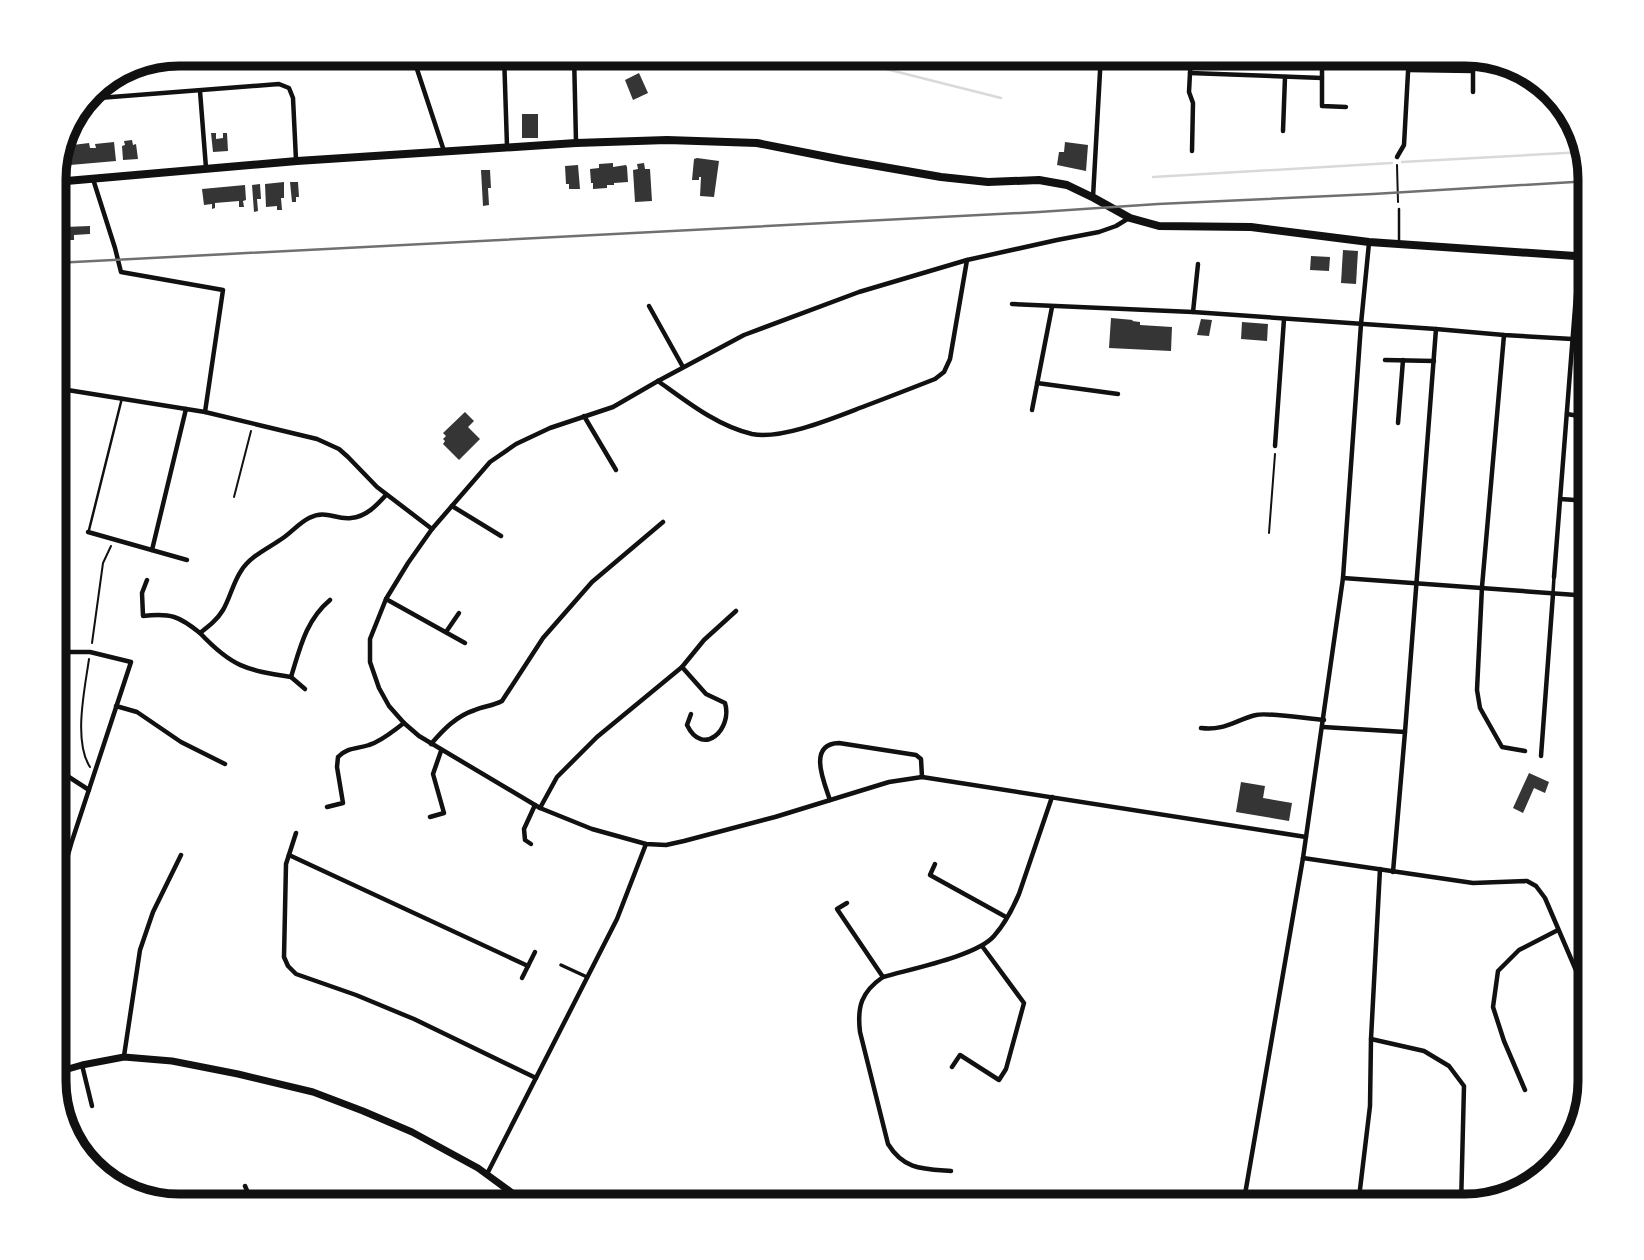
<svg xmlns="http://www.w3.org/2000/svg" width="1644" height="1260" viewBox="0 0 1644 1260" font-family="'Roboto Serif',serif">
<rect width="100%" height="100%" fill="#fff"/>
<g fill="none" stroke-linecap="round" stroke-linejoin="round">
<g stroke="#d9d9d9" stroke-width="2.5">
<path d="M792 54 878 67 1001 98"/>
<path d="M1402 162 1583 152"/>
<path d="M1153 177 1392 163"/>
<path d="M55 301 63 282"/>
</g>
</g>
<g fill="#353535">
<path d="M639 73 648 93 633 100 625 80Z"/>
<rect x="522" y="114" width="16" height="24"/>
<path d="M211 133H216V139L223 138V133H227L228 151 213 152Z"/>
<path d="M132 140 133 145 136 144 138 159 123 160 122 146 125 145 124 141Z"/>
<path d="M114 142 116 161 70 165 68 150H73V145L89 143 90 148H96L95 144Z"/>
<path d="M1065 142 1088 145 1086 171 1057 165 1059 152H1064Z"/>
<path d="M697 158 719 161 714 197 700 196 701 177H699V180H692L694 159Z"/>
<path d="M613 163V167L626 165 627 167 628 182 614 183V185H607V188L593 189V183H591L590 169 599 168V164Z"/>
<path d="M644 163 645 169H650L652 201 635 202 633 170 638 169 637 164Z"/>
<path d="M578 165 580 189H569V184H566L565 166Z"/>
<path d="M481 170H490L491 188H488L489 205 483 206Z"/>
<path d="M284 182V198H281L282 210H277V206L266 207 265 184Z"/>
<path d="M290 182H298L299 197H296V202H292Z"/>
<path d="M260 184 261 199H257L258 211 254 212 252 185Z"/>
<path d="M245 185 246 200 243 201 244 207H239V201L215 203V208L212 209V204L204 205 202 189Z"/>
<path d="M90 226V234L74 235V240H64V227Z"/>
<path d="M1343 250 1358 251 1356 284 1341 283Z"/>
<path d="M1311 256 1330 257 1329 271 1310 270Z"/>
<path d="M1111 318 1133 320 1132 321 1140 322V325L1172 327 1171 351 1109 348Z"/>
<path d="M1201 319 1212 320 1209 336 1197 335Z"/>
<path d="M1242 322 1268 324 1267 341 1241 339Z"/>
<path d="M465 412 474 421 468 427 480 439 459 460 443 444 445 441 443 439 446 436 443 433Z"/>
<path d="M1529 773 1549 782 1545 793 1534 788 1523 813 1513 808Z"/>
<path d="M1241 782 1265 786 1263 798 1292 803 1289 821 1236 812Z"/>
</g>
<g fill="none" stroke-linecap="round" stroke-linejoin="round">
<g stroke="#111" stroke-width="2">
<path d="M1397 165 1398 202"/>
<path d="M234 497 251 431"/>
<path d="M1269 533 1275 454"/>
<path d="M92 643 103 563 111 546"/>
<path d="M89 659C85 688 73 741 90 767"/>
</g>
<g stroke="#111" stroke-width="2.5">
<path d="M1399 240V209"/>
<path d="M89 530 122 398"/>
</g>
<g stroke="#111" stroke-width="3.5">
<path d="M1553 593 1554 577"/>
<path d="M561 965 587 977"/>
</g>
<g stroke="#111" stroke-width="4.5">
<path d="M412 54 444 151"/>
<path d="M504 54 507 146"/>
<path d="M574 54 576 142"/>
<path d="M1191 54 1189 92 1193 103 1192 151"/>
<path d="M1409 70 1473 71V57"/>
<path d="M1190 73 1322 78V54"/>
<path d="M1322 78V106L1346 107"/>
<path d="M200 91 206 168"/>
<path d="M1473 92V71"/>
<path d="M86 99 279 84 289 88 293 98 296 160"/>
<path d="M1561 104V118"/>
<path d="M1283 131 1285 77"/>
<path d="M59 155 61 180"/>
<path d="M1397 157 1404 145 1409 54"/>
<path d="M93 179 115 248 121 272 223 290 205 412"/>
<path d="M1093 197 1101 54"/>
<path d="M1129 218 1116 226 1099 232 1057 240 967 260 859 292 744 335 658 381 613 407 550 428 516 444 490 462 432 529 408 563 386 599 370 639V662L379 688 389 706 404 723 419 736 540 808 592 829 646 844 666 845 684 841 775 817 889 782 922 777 1306 837"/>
<path d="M1012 304 1193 312 1436 329 1504 335 1590 340"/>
<path d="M649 306 683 367"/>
<path d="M1193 312 1198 264"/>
<path d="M1504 335 1482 587 1477 690 1480 708 1502 747 1525 751"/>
<path d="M1385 360 1434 361"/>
<path d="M658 381C686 401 717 426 752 434 782 440 836 417 865 406 889 397 912 388 935 379L944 372 950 359 967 260"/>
<path d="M1037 383 1118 394"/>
<path d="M55 388 205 412 317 439 339 449 348 457 377 487 432 529"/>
<path d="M1032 410 1052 307"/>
<path d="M1567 414 1590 418"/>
<path d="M584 416 616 470"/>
<path d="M55 417 61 389"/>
<path d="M1398 423 1403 360"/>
<path d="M1275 446 1284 319"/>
<path d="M1560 499 1590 501"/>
<path d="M452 506 501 536"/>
<path d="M55 520 65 523"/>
<path d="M88 532 187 560"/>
<path d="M152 550 186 409"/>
<path d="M55 568H57"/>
<path d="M1554 577 1579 257"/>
<path d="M1343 578 1590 596"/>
<path d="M147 580 142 593 143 616C171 613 179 616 200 633 209 626 217 620 223 610 230 598 233 583 241 571 250 556 269 548 283 538 292 532 299 523 309 518 326 509 335 520 351 518 366 517 377 505 386 495"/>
<path d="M386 599 465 643"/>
<path d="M446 632 459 613"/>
<path d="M200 633C232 667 246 670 291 677 300 648 306 620 330 600"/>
<path d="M682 667 706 694 725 703C733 729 703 758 687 725L691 714"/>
<path d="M291 677 305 689"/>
<path d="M116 706 137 712 181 742 225 764"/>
<path d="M1323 727 1405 732"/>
<path d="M1201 728C1225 731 1235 720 1256 715 1267 712 1310 719 1324 720"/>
<path d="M431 744C443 730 456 716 475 710 484 706 493 706 502 701L543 638 592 582 663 522"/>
<path d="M1541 756 1553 594"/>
<path d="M55 768 89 790"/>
<path d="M830 800C824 782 807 744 839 743L916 755 921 759 922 777"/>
<path d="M327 807 343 803 337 767 338 757C347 747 358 749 369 745 382 741 393 731 404 723"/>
<path d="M540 808 557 777 597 737 682 667 704 640 736 611"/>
<path d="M430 817 444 813 433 774 441 751"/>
<path d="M296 833 286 864 284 957 288 966 296 974 356 995 414 1019 536 1078"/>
<path d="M531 844 525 840 524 829 535 805"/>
<path d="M289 855 528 966"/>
<path d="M1303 858 1473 883 1527 881 1536 886 1545 898 1590 1003"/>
<path d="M935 864 930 875 1006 917"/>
<path d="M1393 872 1405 732 1436 329"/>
<path d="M55 900 72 841 131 662 90 652H55"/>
<path d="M847 903 837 909 883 977"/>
<path d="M522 978 535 952"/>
<path d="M1371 1039 1424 1051 1449 1066 1464 1086 1461 1206"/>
<path d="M124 1056 140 950 153 912 181 855"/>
<path d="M82 1065 92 1106"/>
<path d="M952 1067 960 1055 999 1080 1006 1069 1024 1003 982 946"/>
<path d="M1525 1090 1504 1041 1493 1007 1498 971 1519 950 1558 930"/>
<path d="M951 1171C923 1169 904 1170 888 1144L860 1032C857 1007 861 992 883 977 910 969 977 956 994 936 1004 925 1013 908 1019 894L1052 797"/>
<path d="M487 1174 617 919 646 844"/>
<path d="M245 1186 249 1195 261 1206"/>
<path d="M503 1206 511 1192"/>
<path d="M1243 1206 1303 858 1343 578 1361 324 1369 243"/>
<path d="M1358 1206 1370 1106 1371 1039 1380 869"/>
</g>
<path stroke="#111" stroke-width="7" d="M54 1073 82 1065 124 1057 172 1061 238 1074 313 1092 363 1111 412 1132 478 1168 530 1206"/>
<path stroke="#111" stroke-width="8" d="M55 182 297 161 576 143 667 140 757 143 843 160 941 177 988 182 1039 180 1067 185 1094 198 1130 218 1159 226 1251 227 1369 242 1590 257"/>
<path stroke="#707070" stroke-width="2.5" d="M55 263 1039 212 1158 204 1373 194 1590 181"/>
</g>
<path d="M0 0H1644V1260H0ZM179 66H1465A113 113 0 0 1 1578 179V1081A113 113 0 0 1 1465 1194H179A113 113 0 0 1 66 1081V179A113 113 0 0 1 179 66Z" fill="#fff" fill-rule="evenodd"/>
<path fill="none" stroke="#111" stroke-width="9" d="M179 66H1465A113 113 0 0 1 1578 179V1081A113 113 0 0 1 1465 1194H179A113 113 0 0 1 66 1081V179A113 113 0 0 1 179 66Z"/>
</svg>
